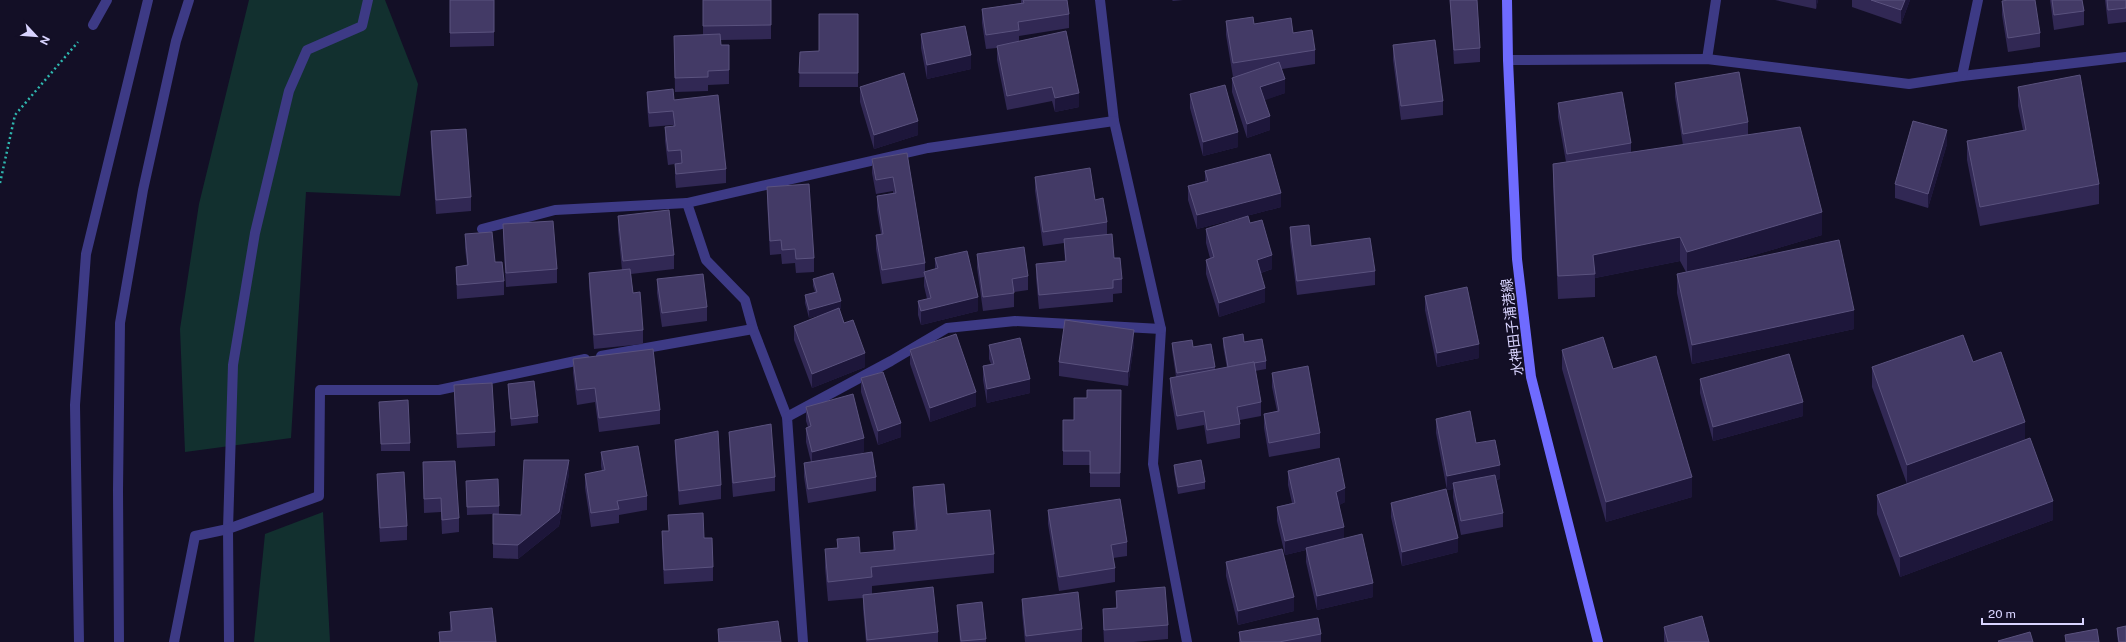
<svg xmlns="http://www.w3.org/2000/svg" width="2126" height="642" viewBox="0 0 2126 642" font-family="'Public Sans','Noto Sans JP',sans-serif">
<rect width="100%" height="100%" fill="#130f26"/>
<g fill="#12302f">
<path d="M249 0H385L418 84 400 196 306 192 291 438 185 452 180 329 199 204Z"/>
<path d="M323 512 330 642H254L265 534Z"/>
</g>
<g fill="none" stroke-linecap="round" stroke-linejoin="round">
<path stroke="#2fb8b0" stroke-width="2.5" stroke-dasharray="2 3" stroke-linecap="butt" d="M0 183 15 115 78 42"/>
<g stroke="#3d3a85" stroke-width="10">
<path d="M93 25 107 0"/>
<path d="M79 642 75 405 86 254 148 0"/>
<path d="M174 642 195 536 228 529"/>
</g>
<g stroke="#3d3a85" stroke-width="10">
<path d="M1100 0 1114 121 1161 329 1153 464 1187 642"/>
<path d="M1707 59 1716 0"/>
<path d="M1508 60 1707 59 1909 84 1962 76 2126 57"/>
<path d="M1962 76 1978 0"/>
<path d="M687 203 706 260 745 300 753 329 787 417 803 642"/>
<path d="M482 229 555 210 687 203 928 148 1114 121"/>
<path d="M601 356 753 329"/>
<path d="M787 417 891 361 947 328 1015 321 1161 329"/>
<path d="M228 529 233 365 255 233 289 91 307 50 362 26 368 0"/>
<path d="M119 642 118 490 120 323 143 190 176 41 189 0"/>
<path d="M229 642 228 529 319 496 320 390H439L585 359"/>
</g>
<path stroke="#6f6bff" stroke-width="10" d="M1507 0 1508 60 1517 259 1531 377 1598 642"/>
</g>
<g fill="#312854">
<path d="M450 0H494V46L450 47Z"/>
<path d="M703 0H771V39L721 40V45H729V84L708 85V91L675 92 674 36 703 35Z"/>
<path d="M1021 0H1067L1069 14V28L1019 36V41L1079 107 1055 112 1052 101 1007 110 997 60V48L986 49 982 23V9L1021 3Z"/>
<path d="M1172 0H1183L1173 1Z"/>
<path d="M1450 0H1477L1480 48V62L1454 64Z"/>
<path d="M1775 0H1818L1816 9Z"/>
<path d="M1852 0H1910L1901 24 1852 7Z"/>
<path d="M2050 0H2082L2084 11V25L2054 30Z"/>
<path d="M2105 0H2126V22L2108 24Z"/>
<path d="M2002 1 2040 33V47L2008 52 2002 15Z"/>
<path d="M858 14V87H799L800 52 819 51Z"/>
<path d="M1226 21 1254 24 1293 33 1315 50V64L1282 69 1285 93 1264 100 1270 130 1247 138 1232 92V78L1238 76 1233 77 1226 35Z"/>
<path d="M921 34 971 69 927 79 921 48Z"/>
<path d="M1393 45 1443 101V115L1401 120 1393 60Z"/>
<path d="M1675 83 1748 122V135L1822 235 1727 263 1854 329 1692 364 1677 293V274L1686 272 1680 261 1595 278V297L1558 299 1553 187V164L1566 162 1558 117V103L1631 143V152L1683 145 1675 97Z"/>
<path d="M860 87 918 135 874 149 860 102Z"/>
<path d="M2018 87 2099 184V204L1980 226 1967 160V141L2023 130 2018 106Z"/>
<path d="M647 92 674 100 726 169V183L676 188 675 178V164L668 165 665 141V127L673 126V125L649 127 647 106Z"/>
<path d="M1190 94 1238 147 1203 156 1190 108Z"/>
<path d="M431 131 471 197V211L436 214 431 145Z"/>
<path d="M1947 144 1928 208 1895 198V184Z"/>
<path d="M907 153 925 263V272L935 269V258L978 311 921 325 918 315V301L927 299 924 286V277L882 284 876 249V235L881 234 877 210V196L893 193V191L876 194 872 173V159Z"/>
<path d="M1205 171 1281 207 1197 229 1188 200V186L1205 181Z"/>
<path d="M1035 177 1095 200 1107 222V235L1114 258 1122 279V293L1113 294V302L1039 309 1036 278V264L1065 261 1064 243 1043 246 1035 191Z"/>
<path d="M767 187 814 258V272L796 273 795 263 782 264 781 254 770 255 767 201Z"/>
<path d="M618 216 674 255V269L631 274 633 293 643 330V344L594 349 589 287V273L622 270 618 230Z"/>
<path d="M1250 223 1272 269 1261 273 1265 302 1219 317 1206 274V260L1210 258 1206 243V229Z"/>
<path d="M503 224 557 269V283L506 287 503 238Z"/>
<path d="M1290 227 1311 246 1375 271V285L1297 295 1290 242Z"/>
<path d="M465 234 495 262 504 281V295L457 299 456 267 467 265 465 248Z"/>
<path d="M977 254 1028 276V290L1014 292V307L983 311 977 268Z"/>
<path d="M657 279 707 307V321L662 327 657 293Z"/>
<path d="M813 279 841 309H839L844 323 865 367 812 388 794 340V326L827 313 809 318 805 303V295L815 292 813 286Z"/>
<path d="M1425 296 1479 358 1437 367 1425 310Z"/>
<path d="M1223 338 1244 342 1266 361V369L1255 371 1261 402V416L1240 420V438L1207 444 1204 425 1177 430 1170 392V378L1176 377 1172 350V343L1193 347 1215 367V370L1227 368 1223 346Z"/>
<path d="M1134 344 1128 386 1059 376V362Z"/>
<path d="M989 345 1030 393 987 403 983 380V366L991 364 989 359Z"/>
<path d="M910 350 976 406 930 422 910 364Z"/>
<path d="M1562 350 1692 497 1606 522 1562 369Z"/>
<path d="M573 359 660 410V424L599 432 595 402 577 405 573 373Z"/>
<path d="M1973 362 2025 440 2053 520 1900 577 1877 514V495L1907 484 1872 387V367Z"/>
<path d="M1272 373 1320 433V448L1269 457 1264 428V414L1277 411 1272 387Z"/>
<path d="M861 378 901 437 878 445 861 392Z"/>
<path d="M1700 379 1803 416 1713 441 1700 393Z"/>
<path d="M508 384 538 416V423L511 426 508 392Z"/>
<path d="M454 385 495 432V446L457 448 454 399Z"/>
<path d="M1121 390 1120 487H1090V465H1063V420H1074L1087 398Z"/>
<path d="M379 402 410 443V451H381Z"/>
<path d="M806 407 864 452 850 456 876 477V491L808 503 804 477V463L811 462 806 442V428L808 427 806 421Z"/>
<path d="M1436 419 1476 443 1500 479 1496 480 1503 513V527L1461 535 1453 497V489L1447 490 1436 433Z"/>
<path d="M729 432 775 477V491L733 497 729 446Z"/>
<path d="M675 440 721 485V499L679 505 675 454Z"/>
<path d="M601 452 647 496V510L619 515V523L591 527 585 488V474L602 471 601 466Z"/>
<path d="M423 462 459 518V532L442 534 441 512 424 513Z"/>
<path d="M1174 465 1205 482V489L1178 494 1174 472Z"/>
<path d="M1288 471 1345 502 1339 505 1344 538 1373 597 1317 610 1306 562V550L1285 555 1277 521V507L1292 503 1288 485Z"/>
<path d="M377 474 407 526V540L380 542 377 488Z"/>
<path d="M569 474 559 526 518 559 493 558V514L467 515 466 481 499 506V514L521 515Z"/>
<path d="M913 487 947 514 994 554V573L872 586V594L938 632V642H866L863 609V598L828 601 825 568V549L837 548V539L860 553 893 550V532L915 530 913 506Z"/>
<path d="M1391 503 1458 552 1402 566 1391 517Z"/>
<path d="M1048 510 1127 542V556L1113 558 1115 568V582L1059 591 1048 524Z"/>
<path d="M662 531 713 567V581L664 584 662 545Z"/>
<path d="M1226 562 1294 611 1238 625 1226 576Z"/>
<path d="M1116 591 1168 625V639L1134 642H1104L1103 623V609L1116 608Z"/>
<path d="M1022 599 1082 629V642H1025L1022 613Z"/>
<path d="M957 605 986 639V642H960L957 612Z"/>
<path d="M450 612 496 642H439V632L450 631Z"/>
<path d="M1664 627 1709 642H1664Z"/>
<path d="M2117 628 2126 642H2118L2117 635Z"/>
<path d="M718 629 781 642H718Z"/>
<path d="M1239 632 1321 634V642H1239Z"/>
</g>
<g fill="#1d163a">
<path d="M1816 0H1818L1816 9Z"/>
<path d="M1905 0H1910L1901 24V10Z"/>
<path d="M971 55V69L927 79V65Z"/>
<path d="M1285 79V93L1260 102V87Z"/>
<path d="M1079 93V107L1055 112V98Z"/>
<path d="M1270 116V130L1247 138V124Z"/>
<path d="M918 121V135L874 149V135Z"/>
<path d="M1947 130V144L1928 208V194Z"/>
<path d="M1238 132V147L1203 156V142Z"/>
<path d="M1281 193V207L1197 229V215Z"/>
<path d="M1822 212V235L1687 275V252Z"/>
<path d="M1680 237V261L1595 278 1593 255Z"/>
<path d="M1272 255V269L1257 274V260Z"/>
<path d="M1265 288V302L1219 317V303Z"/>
<path d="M978 297V311L921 325V311Z"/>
<path d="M841 301V309L809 318V310Z"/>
<path d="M1854 310V329L1692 364V345Z"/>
<path d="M1134 330V344L1128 386V372Z"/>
<path d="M1479 344V358L1437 367V353Z"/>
<path d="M865 353V367L812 388V374Z"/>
<path d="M1030 379V393L987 403V389Z"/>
<path d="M976 392V406L930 422V408Z"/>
<path d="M1803 402V416L1713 441V427Z"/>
<path d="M2025 422V442L1907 484V465Z"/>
<path d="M901 423V437L878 445V431Z"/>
<path d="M864 438V452L812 466V452Z"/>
<path d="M569 460V474L559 526 518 559V545Z"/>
<path d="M1500 465V479L1454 488 1453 483V489L1447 490V476Z"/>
<path d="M1692 477V497L1606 522V502Z"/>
<path d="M1345 488V502L1336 507V492Z"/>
<path d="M2053 501V520L1900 577V557Z"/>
<path d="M1344 527V541L1306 548V550L1285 555V541Z"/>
<path d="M1458 538V552L1402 566V552Z"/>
<path d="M1373 583V597L1317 610V596Z"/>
<path d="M1294 597V611L1238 625V611Z"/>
</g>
<g fill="#433a66" stroke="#5a527e">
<path d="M450 0H494V32L450 33Z"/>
<path d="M703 0H771V25L703 26Z"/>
<path d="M1023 0H1067L1069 14 1018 22 1019 30 986 35 982 9 1024 3Z"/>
<path d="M1450 0H1477L1480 48 1454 50Z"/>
<path d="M1871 0H1905L1901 10Z"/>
<path d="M2008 0H2035L2040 33 2008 38 2002 1Z"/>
<path d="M2052 0H2082L2084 11 2054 15Z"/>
<path d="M2107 0H2126V8L2108 10Z"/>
<path d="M819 14H858V73H799L800 52 819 51Z"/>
<path d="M1253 17 1254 24 1291 18 1293 33 1312 30 1315 50 1233 63 1226 21Z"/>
<path d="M965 26 971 55 927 65 921 34Z"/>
<path d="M1066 31 1079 93 1055 98 1052 87 1007 96 997 46Z"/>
<path d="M720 34 721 45H729V70L708 71V77L675 78 674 36Z"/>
<path d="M1435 40 1443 101 1401 106 1393 45Z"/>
<path d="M1279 62 1285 79 1260 87 1270 116 1247 124 1232 78Z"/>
<path d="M1739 72 1748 122 1683 134 1675 83Z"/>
<path d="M904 73 918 121 874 135 860 87Z"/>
<path d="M2080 75 2099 184 1980 207 1967 141 2026 130 2018 87Z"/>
<path d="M1225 85 1238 132 1203 142 1190 94Z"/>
<path d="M673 89 674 100 718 95 726 169 676 174 675 164 682 163 681 150 668 151 665 127 675 126 673 111 649 113 647 92Z"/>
<path d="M1622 92 1631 143 1567 154 1558 103Z"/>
<path d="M1913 121 1947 130 1928 194 1895 184Z"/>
<path d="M1800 127 1822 212 1687 252 1680 237 1593 255 1595 274 1558 276 1553 164Z"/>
<path d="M466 129 471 197 436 200 431 131Z"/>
<path d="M907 153 925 263 882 270 876 235 883 234 877 196 896 193 893 177 876 180 872 159Z"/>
<path d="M1270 154 1281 193 1197 215 1188 186 1208 181 1205 171Z"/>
<path d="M1090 168 1095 200 1103 198 1107 222 1043 232 1035 177Z"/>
<path d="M809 184 814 258 796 259 795 249 782 250 781 240 770 241 767 187Z"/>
<path d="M669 210 674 255 623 261 618 216Z"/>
<path d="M1248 216 1250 223 1262 220 1272 255 1257 260 1265 288 1219 303 1206 260 1214 257 1206 229Z"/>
<path d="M553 221 557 269 506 273 503 224Z"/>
<path d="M1309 225 1311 246 1370 238 1375 271 1297 281 1290 227Z"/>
<path d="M492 232 495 262H502L504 281 457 285 456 267 468 265 465 234Z"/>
<path d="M1112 234 1114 258H1120L1122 279 1113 280V288L1039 295 1036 264 1066 261 1064 239Z"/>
<path d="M1839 240 1854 310 1692 345 1677 274Z"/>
<path d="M1024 247 1028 276 1012 279 1014 293 983 297 977 254Z"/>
<path d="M967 251 978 297 921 311 918 301 931 298 924 272 938 268 935 258Z"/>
<path d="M630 269 633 293 640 292 643 330 594 335 589 273Z"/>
<path d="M833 273 841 301 809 310 805 295 817 292 813 279Z"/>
<path d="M703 274 707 307 662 313 657 279Z"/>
<path d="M1467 287 1479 344 1437 353 1425 296Z"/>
<path d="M839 308 844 323 853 320 865 353 812 374 794 326Z"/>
<path d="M1065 320 1134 330 1128 372 1059 362Z"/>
<path d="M956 334 976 392 930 408 910 350Z"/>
<path d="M1243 334 1244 342 1262 339 1266 361 1254 363V362L1228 367 1223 338Z"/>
<path d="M1963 335 1973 362 2001 352 2025 422 1907 465 1872 367Z"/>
<path d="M1603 337 1613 369 1656 356 1692 477 1606 502 1562 350Z"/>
<path d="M1020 338 1030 379 987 389 983 366 994 364 989 345Z"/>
<path d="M1192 340 1193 347 1211 344 1215 367 1177 373 1172 343Z"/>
<path d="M653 349 660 410 599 418 595 388 577 390 573 359Z"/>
<path d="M1789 354 1803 402 1713 427 1700 379Z"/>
<path d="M1254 362 1261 402 1237 407 1240 424 1207 430 1204 411 1177 416 1170 378Z"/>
<path d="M1308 366 1320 433 1269 443 1264 414 1279 411 1272 373Z"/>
<path d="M883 372 901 423 878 431 861 378Z"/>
<path d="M534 381 538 416 511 419 508 384Z"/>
<path d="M492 383 495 432 457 434 454 385Z"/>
<path d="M1087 390H1121L1120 473H1090V451H1063V420H1074V398H1087Z"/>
<path d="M853 394 864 438 812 452 806 428 811 426 806 407Z"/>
<path d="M408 400 410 443 381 444 379 402Z"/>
<path d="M1470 411 1476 443 1495 440 1500 465 1447 476 1436 419Z"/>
<path d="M771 424 775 477 733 483 729 432Z"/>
<path d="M718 431 721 485 679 491 675 440Z"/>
<path d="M2030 438 2053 501 1900 557 1877 495Z"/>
<path d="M638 446 647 496 617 501 619 509 591 513 585 474 605 470 601 452Z"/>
<path d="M872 452 876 477 808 489 804 463Z"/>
<path d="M1339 458 1345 488 1336 492 1344 527 1285 541 1277 507 1295 503 1288 471Z"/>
<path d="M524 460H569L559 512 518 545 493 544V514L521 515Z"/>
<path d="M1201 460 1205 482 1178 487 1174 465Z"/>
<path d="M455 461 459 518 442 520 441 498 424 499 423 462Z"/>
<path d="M404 472 407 526 380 528 377 474Z"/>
<path d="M1495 475 1503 513 1461 521 1453 483Z"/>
<path d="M498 479 499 506 467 507 466 481Z"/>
<path d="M944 484 947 514 990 510 994 554 871 567 872 577 828 582 825 549 838 548 837 539 859 537 860 553 895 550 893 532 917 530 913 487Z"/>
<path d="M1446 489 1458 538 1402 552 1391 503Z"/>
<path d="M1120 499 1127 542 1111 545 1115 568 1059 577 1048 510Z"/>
<path d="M703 513 704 538H712L713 567 664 570 662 531H669L668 515Z"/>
<path d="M1362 534 1373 583 1317 596 1306 548Z"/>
<path d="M1282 549 1294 597 1238 611 1226 562Z"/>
<path d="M933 587 938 632 867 640 863 595Z"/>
<path d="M1165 587 1168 625 1104 630 1103 609 1117 608 1116 591Z"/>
<path d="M1078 592 1082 629 1026 636 1022 599Z"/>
<path d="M982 602 986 639 961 641 957 605Z"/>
<path d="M492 608 496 642H440L439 632 452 631 450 612Z"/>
<path d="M1702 616 1709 642H1668L1664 627Z"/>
<path d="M1318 618 1321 634 1279 642H1241L1239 632Z"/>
<path d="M778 621 781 642H719L718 629Z"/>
<path d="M2126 626V642H2119L2117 628Z"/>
<path d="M2097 629 2099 642H2066L2065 635Z"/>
<path d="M2030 632 2033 642H1999L1998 641Z"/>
</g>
<g text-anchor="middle" stroke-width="3" stroke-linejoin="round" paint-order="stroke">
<g font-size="14" fill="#d9d4ff" stroke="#130f26">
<text transform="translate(1512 327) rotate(-97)" y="5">水神田子浦港線</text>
</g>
</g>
<g transform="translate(36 36) rotate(116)" stroke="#130f26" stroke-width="3" paint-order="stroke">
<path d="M0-3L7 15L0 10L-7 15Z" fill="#d9d4ff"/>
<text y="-6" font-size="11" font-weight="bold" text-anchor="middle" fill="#d9d4ff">N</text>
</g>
<path d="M1982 618v6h101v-6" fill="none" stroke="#d9d4ff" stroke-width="2"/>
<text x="1988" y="618" font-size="12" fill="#d9d4ff" stroke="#130f26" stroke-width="3" paint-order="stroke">20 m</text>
</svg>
